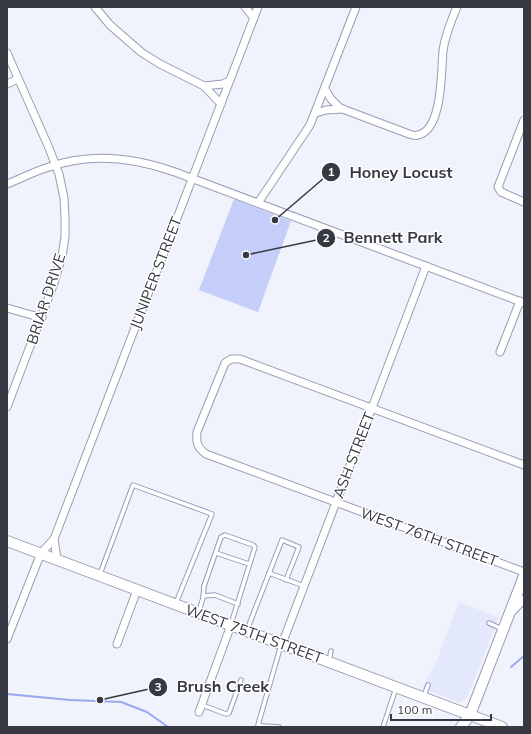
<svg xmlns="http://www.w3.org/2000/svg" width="531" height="734" viewBox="0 0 531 734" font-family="Mulish,sans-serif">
<rect width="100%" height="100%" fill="#f0f2fc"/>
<path fill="#e4e8fc" d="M459 602 499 617 467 697 463 701 458 702 422 688 437 660Z"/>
<path fill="#c4cef9" d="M234 199 291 221 258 312 199 290Z"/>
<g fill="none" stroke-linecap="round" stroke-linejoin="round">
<g stroke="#9aa9ef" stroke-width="2">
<path d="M511 667 524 656"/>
<path d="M7 694 70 700 121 702 147 712 168 727"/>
</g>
<g stroke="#979db4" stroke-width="5.5">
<g id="service">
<path d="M216 553 249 564"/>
<path d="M269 573 304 586"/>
<path d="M100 574 133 485 212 514 176 603"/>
<path d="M203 596 215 595 238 604"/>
<path d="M199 611 203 598 204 586 221 537 225 535 253 545 255 547 231 624"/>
<path d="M489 623 502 629"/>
<path d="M247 630 282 540 299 547 286 580"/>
<path d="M329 662 331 651"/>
<path d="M424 696 428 685"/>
<path d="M202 705 226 714 229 713 241 680"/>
<path d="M279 727 263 726 258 725 281 645"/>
<path d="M383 727 396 688"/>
</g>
</g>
<g stroke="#979db4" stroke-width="9">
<g id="minor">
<path d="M95 7 110 25 141 52 160 64 204 86 221 104"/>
<path d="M245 7 254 18"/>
<path d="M7 53 49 148 59 174 64 198 65 218V237L62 256 54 283 7 407"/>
<path d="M7 84 18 79"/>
<path d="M204 86 223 84 229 81"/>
<path d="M325 89 331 99 340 108 409 134C412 135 416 136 418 135 443 130 441 70 443 51 445 36 451 21 457 7"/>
<path d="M316 113 326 110 343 109"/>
<path d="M524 120 498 187 501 192 524 202"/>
<path d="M7 184C20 179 33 172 46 168 89 152 133 157 175 172L524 303"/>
<path d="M258 203 310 125 356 7"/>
<path d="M7 308 42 318"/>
<path d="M500 352 520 301"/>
<path d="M524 465 240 359H231L225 363 197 432C196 443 197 447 206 454L524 572"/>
<path d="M54 539 57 559"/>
<path d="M513 611 524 599"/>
<path d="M7 639 41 553 54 539 258 7"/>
<path d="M117 644 137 590"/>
<path d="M282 644 426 266"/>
<path d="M199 712 231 625"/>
</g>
</g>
<g stroke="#979db4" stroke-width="12">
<g id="secondary">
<path d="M7 541 502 727"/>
<path d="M461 727 470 715 524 576"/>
</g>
</g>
<use href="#service" stroke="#fff" stroke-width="3.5"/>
<use href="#minor" stroke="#fff" stroke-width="7"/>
<use href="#secondary" stroke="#fff" stroke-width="10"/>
</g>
<g text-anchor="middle" stroke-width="3" stroke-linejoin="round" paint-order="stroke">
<g font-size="15" fill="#363842" stroke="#fff">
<text transform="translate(156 273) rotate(-69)" y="5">JUNIPER STREET</text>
<text transform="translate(46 299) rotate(-72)" y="5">BRIAR DRIVE</text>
<text transform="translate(354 455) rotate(-69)" y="5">ASH STREET</text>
<text transform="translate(429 537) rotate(20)" y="5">WEST 76TH STREET</text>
<text transform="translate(254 634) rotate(20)" y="5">WEST 75TH STREET</text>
</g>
</g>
<path fill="none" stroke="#363842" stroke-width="1.5" d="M275 220L331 172M246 255L326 238M100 700L158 687"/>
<g fill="#363842" stroke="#fff" stroke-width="1.5">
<circle cx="275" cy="220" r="4"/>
<circle cx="246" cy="255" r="4"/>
<circle cx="100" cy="700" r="4"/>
<circle cx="331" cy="172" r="10"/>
<circle cx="326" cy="238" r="10"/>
<circle cx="158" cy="687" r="10"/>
</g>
<g font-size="12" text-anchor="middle" font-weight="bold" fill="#fff">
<text x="331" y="176">1</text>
<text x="326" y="242">2</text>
<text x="158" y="691">3</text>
</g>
<g font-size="16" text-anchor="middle" font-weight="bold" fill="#363842" stroke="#fff" stroke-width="3" stroke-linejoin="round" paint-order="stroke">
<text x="401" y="178">Honey Locust</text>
<text x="393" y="243">Bennett Park</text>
<text x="223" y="692">Brush Creek</text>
</g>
<rect width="531" height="734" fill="none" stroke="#363842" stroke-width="16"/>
<path d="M391 714v6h100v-6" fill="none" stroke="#363842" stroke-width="2"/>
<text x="397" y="714" font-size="12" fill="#363842" stroke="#ffffff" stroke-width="3" paint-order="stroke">100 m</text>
</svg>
